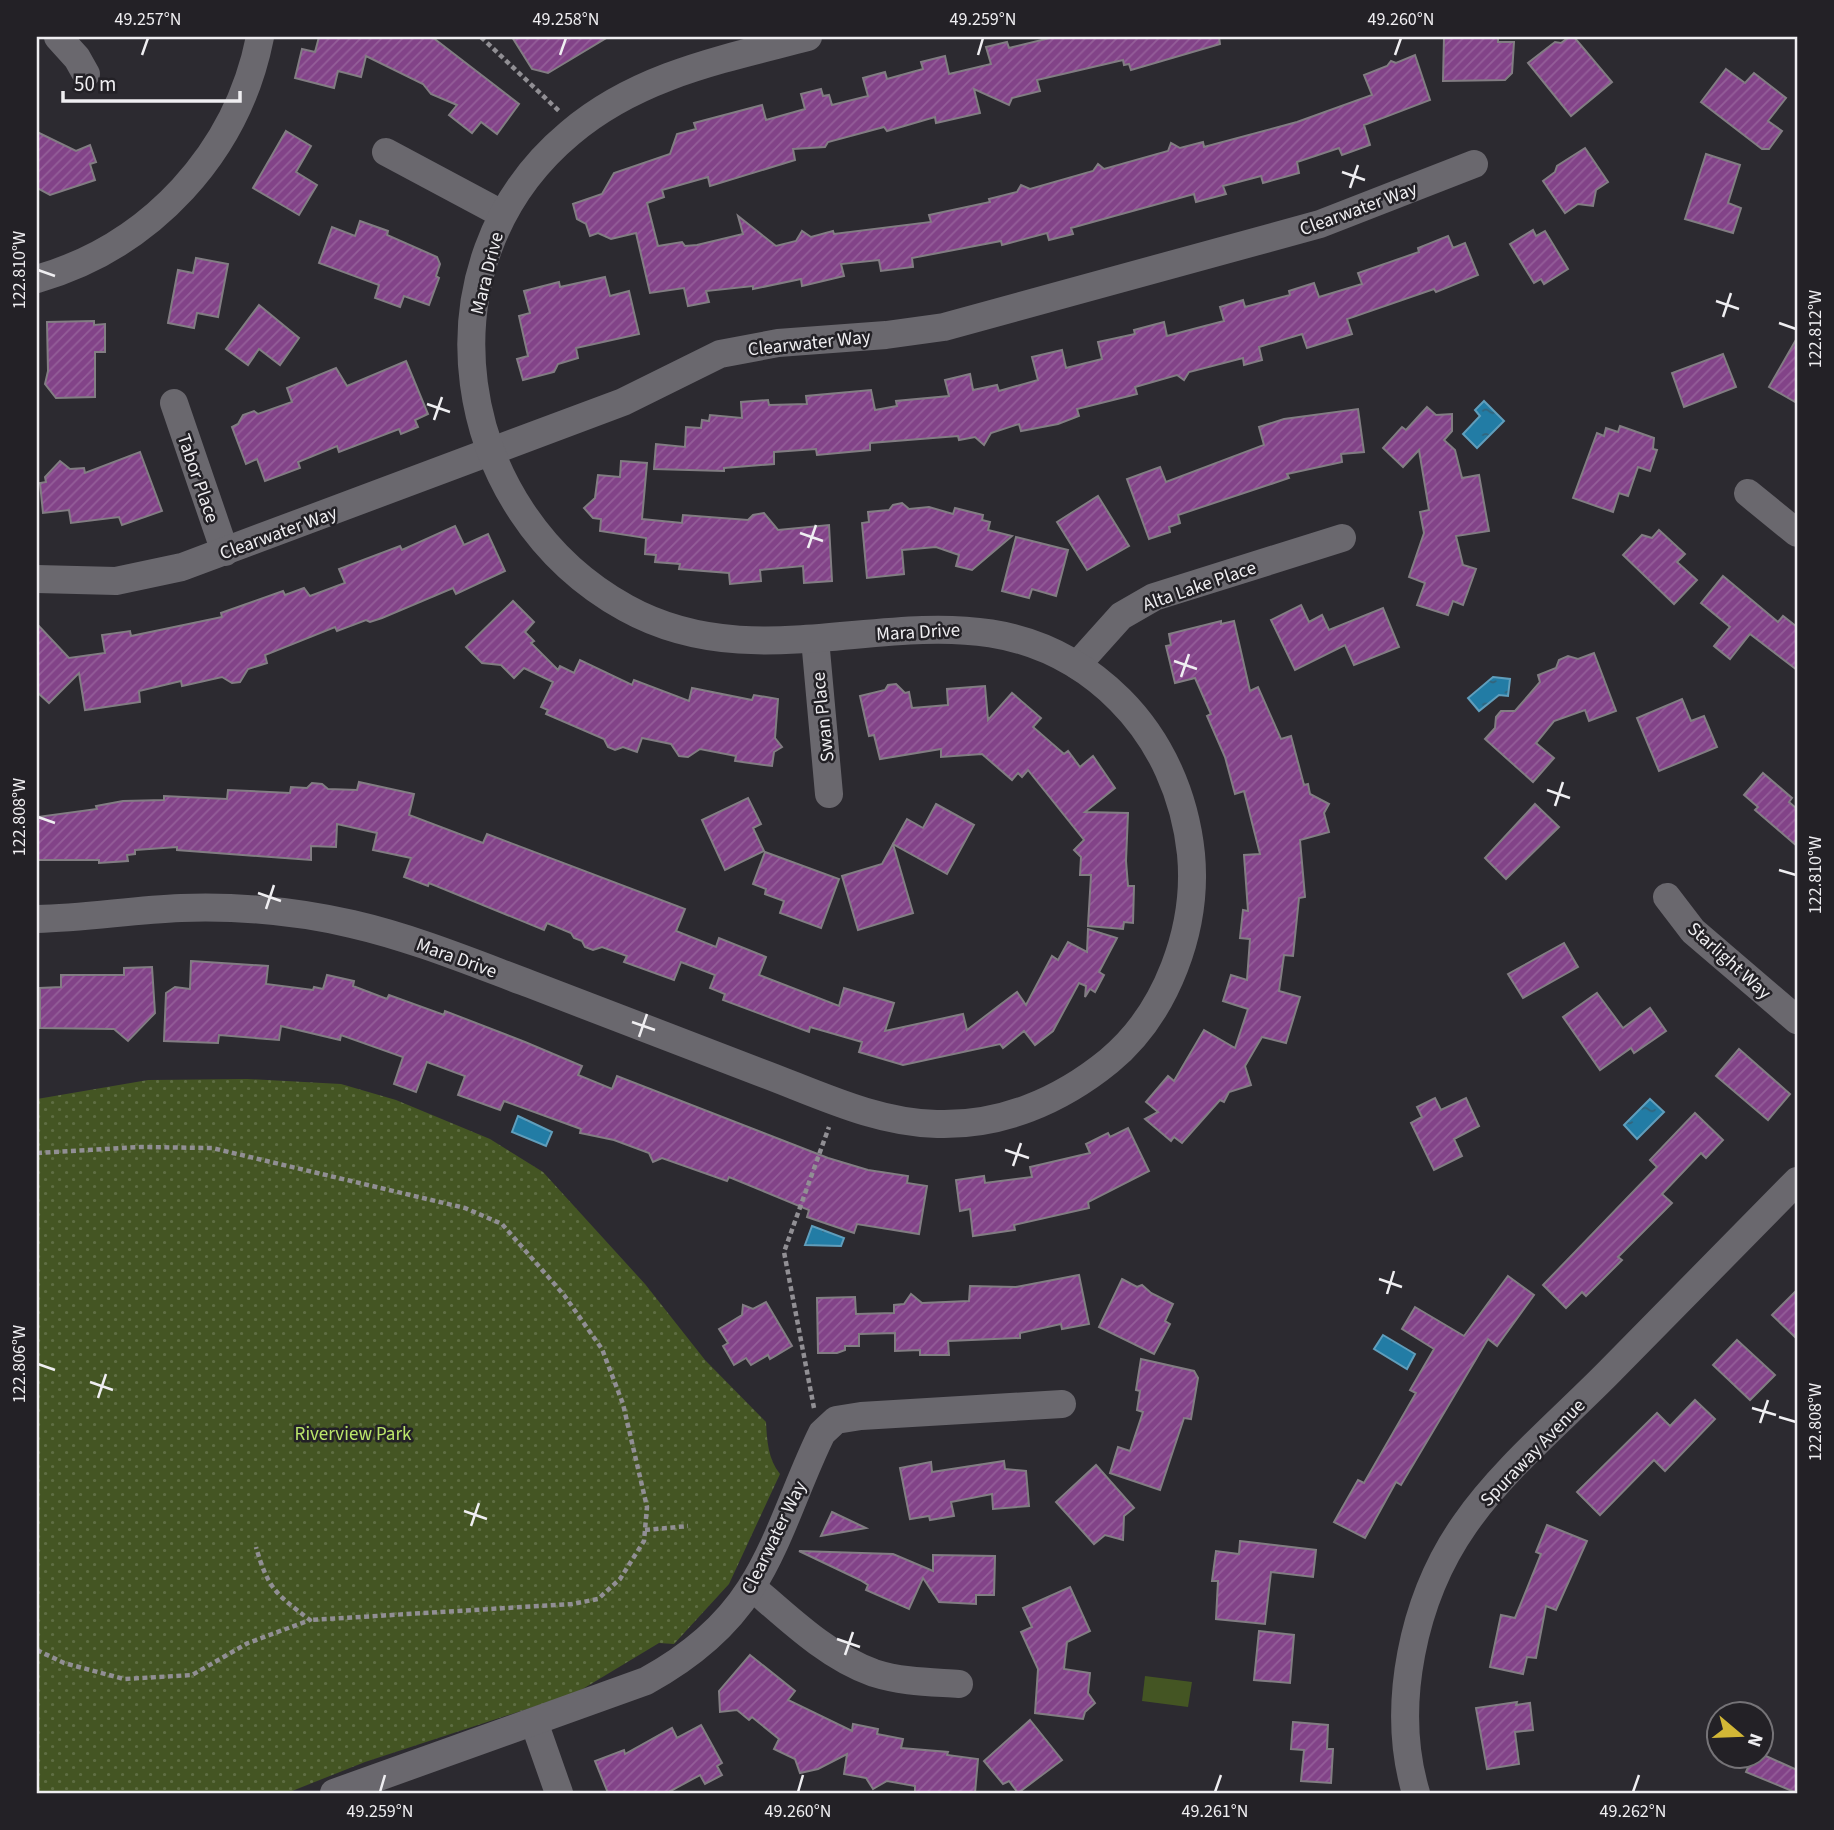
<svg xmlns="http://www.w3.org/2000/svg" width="1834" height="1830" viewBox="0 0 1834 1830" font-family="'Source Sans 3',sans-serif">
<defs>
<pattern id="park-dots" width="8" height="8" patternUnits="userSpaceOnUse" patternTransform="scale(1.75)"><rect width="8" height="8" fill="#445523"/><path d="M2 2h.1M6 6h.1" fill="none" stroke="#5f6e43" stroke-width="1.8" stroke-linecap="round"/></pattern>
<pattern id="water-ripples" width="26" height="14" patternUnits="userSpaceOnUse" patternTransform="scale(1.75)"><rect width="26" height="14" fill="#227ca5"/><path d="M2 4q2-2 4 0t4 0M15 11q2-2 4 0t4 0" fill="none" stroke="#33647b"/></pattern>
<pattern id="building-hatch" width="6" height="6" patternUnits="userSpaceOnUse" patternTransform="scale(1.75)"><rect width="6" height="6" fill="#824388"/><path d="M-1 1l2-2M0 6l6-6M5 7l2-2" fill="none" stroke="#945e99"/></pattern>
</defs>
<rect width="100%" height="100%" fill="#2c2a30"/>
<path fill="#445523" d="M1145 1676 1192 1682 1188 1707 1142 1701Z"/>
<path fill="url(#park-dots)" d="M247 1079 341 1084 396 1100 490 1139 543 1172 645 1284 705 1360 766 1422C767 1441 768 1459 780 1474L729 1584 674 1644 659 1643 576 1693 365 1762 287 1793H37V1099L148 1080Z"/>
<g fill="url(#water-ripples)" stroke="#609ebc" stroke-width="2">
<path d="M1484 401 1504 421 1477 448 1463 434 1480 416 1475 410Z"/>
<path d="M1493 677 1510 679 1508 696 1499 695 1479 711 1468 698Z"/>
<path d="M1650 1099 1664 1112 1637 1139 1624 1125Z"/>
<path d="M518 1116 552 1132 546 1146 512 1132Z"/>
<path d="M812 1226 844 1238 841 1246 805 1245Z"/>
<path d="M1383 1335 1415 1354 1407 1369 1374 1349Z"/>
</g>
<g fill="url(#building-hatch)" stroke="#827d83" stroke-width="2">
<path d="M319 37H432L519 104 497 134 481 122 472 133 449 115 457 105 431 94 423 84 366 56 361 77 338 71 334 88 295 78 302 49 315 52Z"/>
<path d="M512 37H608L548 73 532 69Z"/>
<path d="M1054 37H1219L1220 44 1131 70 1129 64 1124 65 1123 60 1037 80 1040 91 1012 98 1009 105 974 89 980 113 936 123 935 117 887 131 884 127 828 142 825 147 793 149 795 160 710 186 708 177 662 190 664 197 647 203 658 246 682 242 685 246 697 245 743 234 738 216 776 246 796 241 802 231 811 237 833 231 834 234 931 222 929 215 990 202 989 199 1017 192 1021 185 1030 189 1093 171 1098 164 1104 169 1168 151 1171 143 1180 148 1203 142 1204 147 1297 122 1372 95 1364 75 1387 66 1391 61 1396 63 1415 55 1430 100 1364 125 1370 145 1342 155 1339 148 1297 162 1299 173 1263 183 1261 176 1223 186 1226 194 1196 202 1194 194 1071 228 1073 234 1049 240 1047 233 1002 245 1001 241 912 258 913 267 881 271 879 260 841 264 844 276 802 286 801 279 753 289V286L706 291 709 302 688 306 684 288 650 293 636 233 611 239 598 233 590 236 586 224 577 219 573 204 602 194 614 173 670 154 677 134 696 129 694 123 762 105 766 120 805 109 801 94 821 89 823 96 829 95 832 105 868 96 863 78 885 72 887 79 923 69 921 62 945 56 949 74 991 64 986 47 1007 42 1009 48Z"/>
<path d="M1444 37H1498V42H1514L1512 73 1505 80 1443 81Z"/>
<path d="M1569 37H1574L1612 82 1571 116 1528 63 1555 42 1561 43Z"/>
<path d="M1726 69 1745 83 1754 73 1786 98 1768 121 1782 131 1769 149H1762L1701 102Z"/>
<path d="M286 131 311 146 296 172 317 185 299 215 253 188Z"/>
<path d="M37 132 76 151 90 145 96 162 90 164 95 180 50 195 37 188Z"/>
<path d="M1585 148 1608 182 1596 190 1593 206 1578 204 1565 213 1543 181 1555 172 1557 166Z"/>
<path d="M1706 154 1740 165 1728 203 1741 208 1733 233 1685 219Z"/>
<path d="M360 221 388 231 387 235 437 257 440 264 436 276 439 278 429 305 404 296 400 307 375 298 379 285 319 263 332 227 355 236Z"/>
<path d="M1533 230 1536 236 1545 231 1568 269 1544 284 1541 279 1534 283 1510 244Z"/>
<path d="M1448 236 1453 248 1465 243 1478 275 1436 292 1434 289 1347 319 1352 334 1307 348 1302 334 1259 347 1262 360 1244 365 1243 358 1189 372 1184 380 1177 375 1135 387 1137 394 1077 409 1079 416 1058 424 1021 431 1019 424 991 433 984 445 975 437 959 440 958 436 870 443V450L817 455 816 449 774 452V464L724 468V471L654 469 656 444 685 447 686 427 701 428 702 420 709 421 710 415 742 418 741 402 768 400 769 405 807 404 806 396 871 390 875 410 897 406 896 401 949 396 945 380 970 374 973 390 997 385 999 391 1038 380 1032 357 1062 350 1066 368 1102 359 1098 342 1135 334 1134 330 1164 322 1167 336 1197 328 1224 321 1220 307 1243 300 1245 307 1290 295 1289 291 1314 283 1319 297 1362 284 1358 273 1419 252 1418 248Z"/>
<path d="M196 258 228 264 218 317 197 313 194 328 168 323 178 270 193 273Z"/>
<path d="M605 277 610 296 629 291 639 334 576 348 578 358 558 364 554 372 523 380 517 359 528 356 519 316 530 313 524 291 559 282 560 287Z"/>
<path d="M259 305 299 338 280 365 259 349 248 365 226 349Z"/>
<path d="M94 321V325L105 324V352H95V397L56 398 45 384 48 371 47 322Z"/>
<path d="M1797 338V403L1769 387Z"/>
<path d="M1723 354 1736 387 1684 407 1672 373Z"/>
<path d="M406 361 428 414 415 420 418 427 401 434 399 429 339 452 337 446 298 462 300 468 265 481 257 459 246 464 232 427 238 424 243 415 254 411 258 414 292 402 287 388 336 368 347 386Z"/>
<path d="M1427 407 1436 415 1452 414V431L1444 440 1455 450 1462 478 1479 475 1489 531 1456 536 1463 565 1476 569 1463 605 1453 601 1448 615 1417 605 1425 583 1409 577 1424 533 1420 512 1429 510 1419 450 1403 467 1383 448 1402 427 1406 430Z"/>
<path d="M1358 409 1364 452 1341 454 1342 462 1287 474 1289 478 1178 515 1180 523 1169 527 1170 532 1149 539 1127 479 1160 467 1166 482 1264 445 1259 427 1284 419Z"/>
<path d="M1620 426 1654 438 1653 449 1657 450 1650 471 1638 467 1628 496 1619 493 1613 512 1573 498 1597 433 1604 436 1606 428 1618 432Z"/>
<path d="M140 452 162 511 122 525 119 517 71 523 69 510 43 513 40 483 46 482 45 477 60 461 70 469 84 468 85 473Z"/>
<path d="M621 461 647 463 642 519 682 523 683 515 748 520 753 515 764 513 778 530 829 525 832 581 804 583 803 566 760 570 761 581 730 584 729 573 679 569 680 564 655 562 656 555 645 554 646 538 600 531 601 519 593 518 584 508 595 498 598 475 620 477Z"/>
<path d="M1098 496 1129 546 1087 570 1057 522Z"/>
<path d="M902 503 909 509 929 507 953 514 955 508 983 515 982 520 990 522 988 530 1012 536 972 570 956 566 959 555 936 547 902 550 904 574 867 578 862 523 869 522 868 512 889 510 893 505Z"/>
<path d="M455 526 464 545 488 534 505 571 456 594 453 588 382 618 370 622 366 620 337 631 335 627 265 655 267 663 248 669 240 682 232 683 222 677 182 686 181 681 139 691 140 702 85 710 79 673 49 703 37 692V624L69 658 105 653 102 635 130 631 131 636 222 617 221 613 283 591 285 595 304 588 310 596 345 583 339 569 400 546 402 550Z"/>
<path d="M1659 530 1685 554 1677 562 1697 580 1674 604 1623 555 1642 535 1652 538Z"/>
<path d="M1016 537 1068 550 1056 596 1032 589 1029 598 1002 591Z"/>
<path d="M1723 576 1778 622 1783 616 1797 627V670L1750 634 1730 659 1714 646 1730 627 1701 603Z"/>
<path d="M513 601 534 622 525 632 534 641 531 643 558 670 560 666 574 673 580 660 632 685 634 680 689 701 692 688 752 700 754 695 778 699 775 738 782 747 774 752 772 766 735 761 736 756 700 749 688 757 679 756 671 744 642 738 637 752 623 747 615 750 608 747 604 739 546 714 548 710 541 707 553 682 524 668 514 678 501 665 482 663 466 647Z"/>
<path d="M1301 605 1309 622 1322 615 1329 630 1383 608 1399 647 1354 665 1345 645 1295 670 1271 620Z"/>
<path d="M1221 621V624L1234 621 1250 691 1258 687 1281 739 1291 736 1304 785 1308 784 1310 794 1329 804 1324 813 1329 832 1300 840 1305 897 1299 898 1293 956 1284 955 1279 991 1300 997 1286 1043 1262 1037 1245 1066 1251 1085 1229 1092 1224 1102 1220 1100 1182 1143 1174 1137 1171 1141 1145 1119 1158 1112 1146 1102 1168 1076 1174 1081 1204 1030 1235 1048 1248 1009 1223 1001 1231 975 1247 980 1250 939 1240 938 1243 910 1248 911 1244 855 1260 854 1244 791 1235 794 1225 757 1207 716 1211 714 1195 678 1175 683 1166 646 1171 645 1169 634Z"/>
<path d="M1594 653 1616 711 1589 721 1585 710 1554 721 1536 743 1554 758 1533 782 1485 739 1495 728 1496 717 1501 711H1515L1540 682 1538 675 1556 668 1559 660 1568 656 1578 659Z"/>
<path d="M896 684 905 693 909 692 912 708 948 705 947 689 985 686 988 720 1012 693 1041 718 1033 727 1064 754 1068 751 1080 767 1093 756 1115 788 1085 812 1128 813 1126 861 1128 886H1134L1133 923 1124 922 1123 929 1088 926 1091 875H1080L1081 857 1074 850 1084 840 1028 770 1022 777 1018 773 1012 780 982 754 941 757V749L880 759 874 735 869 736 860 696 885 690 888 685Z"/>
<path d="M1682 699 1691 721 1704 716 1717 747 1659 771 1637 718Z"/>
<path d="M1763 773 1792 798 1789 802 1797 809V846L1755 810 1758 807 1744 795Z"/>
<path d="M359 782 414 794 409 815 483 843 487 834 685 909 676 931 716 947 719 938 766 957 759 975 839 1006 844 988 894 1003 885 1031 963 1014 967 1030 1017 992 1026 1005 1052 956 1058 960 1068 942 1087 952 1088 929 1117 938 1099 972 1104 975 1095 992 1090 989 1085 997 1086 986 1079 983 1053 1031 1035 1045 1024 1031 1003 1048 1000 1044 903 1065 859 1052 862 1042 810 1027 809 1032 723 1000 725 994 710 988 715 975 681 962 674 980 624 962 627 956 602 947 593 950 585 947 582 941 574 938 571 933 547 923 544 930 429 883 428 886 404 877 411 858 373 850 377 833 337 824 336 847 311 846V860L177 850V847L135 850V854L127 855 128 861 99 863V860H38L37 817 97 809 96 806 123 801 164 800V796L227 799 228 790 290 793 291 787 307 788 312 783 322 784 328 789 357 790Z"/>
<path d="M748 798 761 824 753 828 764 851 725 870 702 820Z"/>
<path d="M936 804 974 825 947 874 893 844 907 819 923 828Z"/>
<path d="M1535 804 1559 827 1506 879 1485 858Z"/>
<path d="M893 844 913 913 858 930 842 876 882 864Z"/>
<path d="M765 852 839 879 821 928 780 913 784 901 765 894 766 889 753 884Z"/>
<path d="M1564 943 1578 967 1523 998 1508 974Z"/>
<path d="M191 961 268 966 266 984 313 990 314 987 323 989 327 975 354 981 353 986 387 999 389 995 444 1015 445 1011 525 1042 582 1066 578 1075 612 1089 617 1076 828 1158 868 1170 908 1176 907 1183 927 1186 919 1234 857 1224 854 1233 807 1217 809 1210 729 1177 727 1181 662 1158 653 1162 649 1153 614 1140 580 1133 581 1129 504 1101 500 1110 458 1095 465 1076 427 1062 416 1092 394 1084 403 1057 341 1035 340 1040 281 1026 279 1040 219 1035 218 1043 164 1041 166 993 175 987 190 989Z"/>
<path d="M152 967 155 1013 128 1041 114 1029 40 1028V988L61 987V975H124V968Z"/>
<path d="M1597 993 1623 1028 1650 1008 1666 1031 1634 1053 1631 1048 1600 1070 1563 1017Z"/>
<path d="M1739 1049 1790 1094 1768 1120 1716 1076Z"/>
<path d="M1435 1098 1441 1110 1466 1098 1479 1126 1454 1139 1462 1156 1434 1170 1411 1123 1422 1117 1417 1107Z"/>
<path d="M1695 1113 1723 1140 1706 1158 1701 1153 1662 1194 1672 1203 1618 1257 1622 1260 1586 1296 1582 1292 1566 1308 1543 1285 1657 1167 1650 1160Z"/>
<path d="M1128 1128 1149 1171 1088 1202 1089 1208 1014 1225 1015 1230 973 1236 970 1209 960 1211 956 1180 984 1176 985 1183 1032 1177 1030 1167 1090 1153 1086 1144 1108 1133 1110 1137Z"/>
<path d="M1079 1275 1089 1324 1062 1329 1061 1324 1020 1333V1338L948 1341 949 1355H920V1350L895 1351V1333L859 1334V1346H845V1350L837 1353H818L817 1298 855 1297 856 1314 894 1313V1305L904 1304 911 1294 922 1303 969 1301 970 1286 1016 1287Z"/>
<path d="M1508 1276 1534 1295 1497 1346 1488 1339 1401 1485 1396 1482 1365 1538 1334 1522 1358 1480 1364 1483 1416 1393 1410 1390 1434 1349 1402 1329 1415 1307 1464 1336Z"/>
<path d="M1122 1279 1137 1287 1142 1285 1151 1293 1173 1304 1165 1321 1170 1324 1154 1354 1099 1327Z"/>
<path d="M1797 1290V1339L1772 1315Z"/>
<path d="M766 1302 792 1346 770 1359 768 1355 751 1365 746 1358 734 1365 723 1346 728 1343 719 1329 742 1315 743 1305 753 1309Z"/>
<path d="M1737 1340 1775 1375 1750 1400 1713 1365Z"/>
<path d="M1141 1359 1194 1371 1198 1378 1191 1419 1184 1418 1160 1490 1110 1473 1118 1447 1130 1451 1143 1412 1137 1410 1140 1391 1136 1390Z"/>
<path d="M1695 1400 1715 1419 1665 1471 1654 1460 1600 1515 1577 1492 1657 1413 1670 1426Z"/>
<path d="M1004 1461 1005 1469 1026 1471 1029 1506 993 1509 992 1494 951 1502 954 1516 930 1520 929 1516 910 1519 900 1468 931 1462 932 1472Z"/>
<path d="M1096 1465 1134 1508 1124 1516 1123 1540 1105 1535 1094 1544 1056 1502Z"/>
<path d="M832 1512 866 1528 821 1536Z"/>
<path d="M1547 1525 1587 1541 1556 1610 1546 1606 1536 1658 1527 1657 1523 1674 1490 1667 1501 1615 1515 1618 1541 1554 1536 1552Z"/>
<path d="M1240 1541 1316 1550 1313 1577 1271 1572 1265 1624 1216 1619 1218 1581H1212L1216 1551 1239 1554Z"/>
<path d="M799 1551 893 1554 933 1571V1555L995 1556 994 1595H976V1604L939 1602 923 1578 909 1609 866 1590 868 1585 860 1580Z"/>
<path d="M1070 1587 1090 1631 1067 1642 1064 1669 1090 1673 1088 1693 1095 1703 1085 1712 1083 1719 1035 1713 1038 1669 1021 1632 1032 1627 1023 1608Z"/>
<path d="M1259 1631 1294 1635 1290 1683 1254 1680Z"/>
<path d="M750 1655 795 1691 788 1700 852 1731 853 1724 878 1729 877 1734 903 1739 901 1748 948 1752 947 1755 978 1759 975 1793H915V1786L887 1781 873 1789 866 1778 844 1774 847 1754 818 1769 800 1773 795 1759 774 1749 779 1739 752 1717 749 1720 737 1710 720 1712 719 1691Z"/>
<path d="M1517 1702 1516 1705 1530 1703 1533 1730 1515 1732 1519 1764 1487 1769 1476 1708Z"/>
<path d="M1030 1720 1062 1760 1018 1793 1009 1781 1003 1784 984 1761Z"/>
<path d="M1293 1722 1328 1725 1327 1749H1333L1331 1783 1301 1781 1304 1750 1291 1749Z"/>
<path d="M701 1725 722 1763 717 1766 722 1775 705 1784 700 1775 667 1793H608L595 1761 624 1750 625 1754 672 1728 677 1738Z"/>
<path d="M1753 1756H1766L1797 1770V1793L1746 1772Z"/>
</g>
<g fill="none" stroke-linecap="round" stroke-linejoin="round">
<g stroke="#918f94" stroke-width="4.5" stroke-dasharray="5 3.5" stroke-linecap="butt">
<path d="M481 37 559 111"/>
<path d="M37 1153 141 1147 212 1148 465 1208 502 1224 564 1295 602 1349 623 1404 647 1507 644 1541 620 1579 598 1599 572 1604 310 1620"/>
<path d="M814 1408 784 1252 829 1127"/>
<path d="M645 1530 688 1526"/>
<path d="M37 1650 64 1663 124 1679 192 1675 248 1643 310 1620C276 1594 268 1589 256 1547"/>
</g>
<g stroke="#6a686e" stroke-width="28">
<path d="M58 37 77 58 86 74"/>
<path d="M386 152 502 214"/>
<path d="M37 279C151 246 237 153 260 37"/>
<path d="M174 403 225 552"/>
<path d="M1748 493 1797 533"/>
<path d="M37 579 116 581 182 567 623 402 720 354 778 343 886 335 944 327 1320 224 1474 164"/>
<path d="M815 639 829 794"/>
<path d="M1077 665 1121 616 1154 597 1342 538"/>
<path d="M1667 897 1693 931 1797 1020"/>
<path d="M37 919C85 918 132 910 181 908 238 906 296 911 352 924 413 938 471 962 530 984 606 1013 682 1042 759 1072 816 1093 875 1123 937 1124 1001 1126 1060 1101 1109 1061 1167 1013 1198 928 1191 854 1185 796 1161 741 1120 700 971 551 792 700 626 608 452 512 413 264 570 133 638 75 724 59 808 37"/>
<path d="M752 1587C788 1618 828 1657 874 1673 902 1682 931 1682 959 1684"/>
<path d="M534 1722 559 1793"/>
<path d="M334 1793 646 1681C686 1659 725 1628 750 1589 780 1543 797 1483 822 1433L836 1420 861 1416 1062 1404"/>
<path d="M1416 1793C1390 1706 1413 1598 1465 1524 1503 1469 1563 1419 1611 1370 1673 1307 1735 1244 1797 1181"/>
</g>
</g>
<path fill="none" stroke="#efeef1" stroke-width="2.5" d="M142 55 148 38M560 55 566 38M978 55 983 38M1395 55 1401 38M1342 172 1365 180M1350 188 1358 165M38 270 55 276M1716 301 1739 309M1723 317 1731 293M1779 323 1796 329M427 404 450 412M434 420 442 397M800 533 823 541M808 548 816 525M1174 661 1197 669M1181 677 1189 654M1547 790 1570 798M1555 806 1563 782M38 817 55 823M1779 870 1796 875M258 893 281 901M266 909 274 885M632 1022 655 1030M639 1037 647 1014M1005 1150 1029 1158M1013 1166 1021 1143M1379 1279 1402 1287M1387 1294 1394 1271M38 1364 55 1370M90 1382 113 1390M98 1398 106 1374M1752 1408 1776 1415M1779 1417 1796 1422M1760 1423 1768 1400M464 1511 487 1519M471 1526 479 1503M837 1639 860 1647M845 1655 853 1632M380 1792 385 1775M798 1792 803 1775M1215 1792 1221 1775M1633 1792 1639 1775"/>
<g text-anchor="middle" stroke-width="5" stroke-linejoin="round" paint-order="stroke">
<g font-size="19" fill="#efeef1" stroke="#232126">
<text transform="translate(1358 208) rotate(-20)" y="7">Clearwater Way</text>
<text transform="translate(486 273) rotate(-76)" y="7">Mara Drive</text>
<text transform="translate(809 342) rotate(-6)" y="7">Clearwater Way</text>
<text transform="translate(199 478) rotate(71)" y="7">Tabor Place</text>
<text transform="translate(278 532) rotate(-20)" y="7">Clearwater Way</text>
<text transform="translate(1199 585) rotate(-19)" y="7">Alta Lake Place</text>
<text transform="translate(918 631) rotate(-3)" y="7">Mara Drive</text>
<text transform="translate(822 717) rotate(-96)" y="7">Swan Place</text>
<text transform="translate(457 957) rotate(20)" y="7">Mara Drive</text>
<text transform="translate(1730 960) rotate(42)" y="7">Starlight Way</text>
<text transform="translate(1532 1452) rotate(-46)" y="7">Spuraway Avenue</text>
<text transform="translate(773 1537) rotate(-64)" y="7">Clearwater Way</text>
</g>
<g font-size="19" fill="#bbe66b" stroke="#232126">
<text x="353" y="1440">Riverview Park</text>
</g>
</g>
<rect width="1834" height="1830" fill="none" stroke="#232126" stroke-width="77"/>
<g transform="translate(1740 1735) rotate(109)"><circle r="33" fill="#232126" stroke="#757377" stroke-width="2"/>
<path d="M0-5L12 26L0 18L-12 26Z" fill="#d2b736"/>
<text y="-10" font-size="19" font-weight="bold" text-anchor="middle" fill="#efeef1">N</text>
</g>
<path d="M63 91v10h177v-10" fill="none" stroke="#efeef1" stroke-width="3.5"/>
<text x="74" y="91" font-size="21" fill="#efeef1" stroke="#232126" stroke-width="5" paint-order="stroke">50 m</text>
<rect x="38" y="38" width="1758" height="1754" fill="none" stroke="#efeef1" stroke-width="2.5"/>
<g font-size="18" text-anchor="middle" fill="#efeef1">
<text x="148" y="25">49.257°N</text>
<text x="566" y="25">49.258°N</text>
<text x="983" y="25">49.259°N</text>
<text x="1401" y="25">49.260°N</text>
<text transform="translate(19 270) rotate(-90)" y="6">122.810°W</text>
<text transform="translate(1815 329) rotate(-90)" y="6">122.812°W</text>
<text transform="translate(19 817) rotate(-90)" y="6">122.808°W</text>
<text transform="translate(1815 875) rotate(-90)" y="6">122.810°W</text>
<text transform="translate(19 1364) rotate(-90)" y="6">122.806°W</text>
<text transform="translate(1815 1422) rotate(-90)" y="6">122.808°W</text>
<text x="380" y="1817">49.259°N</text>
<text x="798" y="1817">49.260°N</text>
<text x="1215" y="1817">49.261°N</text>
<text x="1633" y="1817">49.262°N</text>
</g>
</svg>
